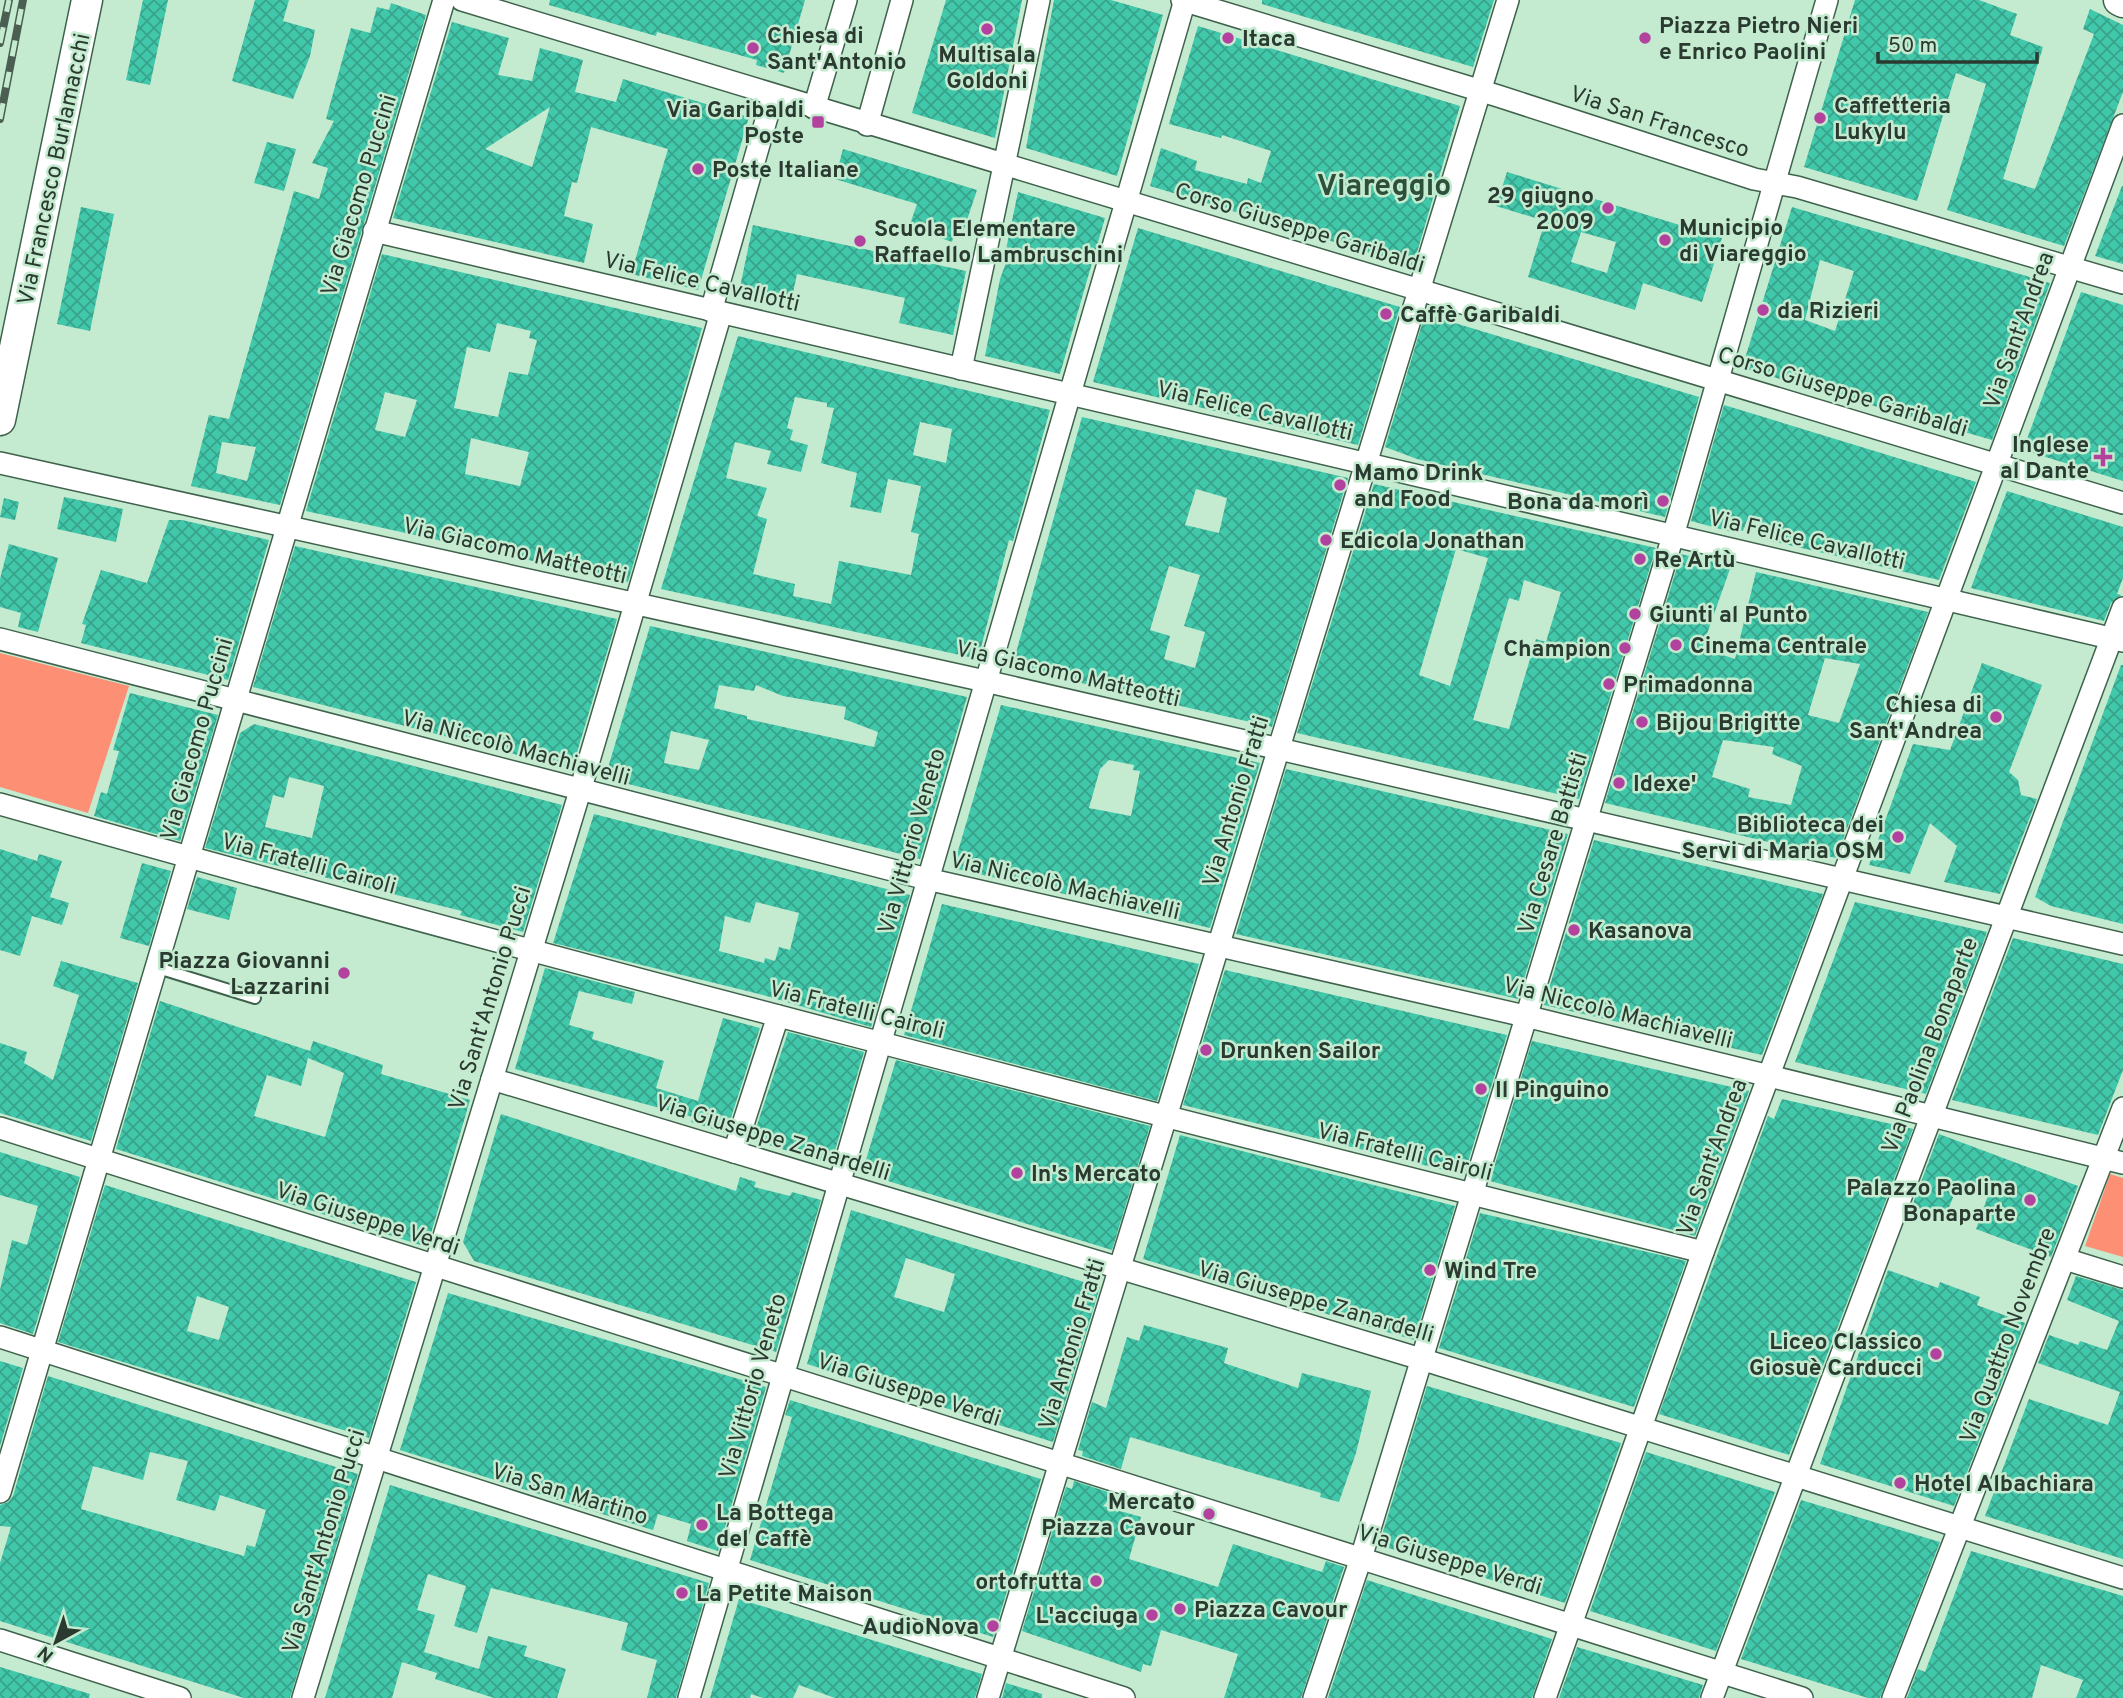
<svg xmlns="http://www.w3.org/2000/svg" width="2123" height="1698" viewBox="0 0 2123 1698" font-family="Overpass,sans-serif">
<defs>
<pattern id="building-cross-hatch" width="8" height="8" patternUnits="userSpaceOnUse" patternTransform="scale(1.75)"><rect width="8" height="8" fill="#41c7aa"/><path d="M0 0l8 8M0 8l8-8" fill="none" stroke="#37a38b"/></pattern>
</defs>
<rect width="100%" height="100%" fill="#c4ebd0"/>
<g fill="#fd9074">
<path d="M0 653 129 686 88 813 0 787Z"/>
<path d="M2110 1174 2123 1178V1257L2085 1246Z"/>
</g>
<g fill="url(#building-cross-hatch)" fill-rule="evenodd">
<path d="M143 0H168L150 85 126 80Z"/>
<path d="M255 0H289L283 21 315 30 310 56 293 99 232 81Z"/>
<path d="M550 0H805L784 73 756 65 757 60 657 32 656 36 549 5Z"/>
<path d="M946 0H1022L995 138 912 113Z"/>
<path d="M1054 0H1111L1163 15 1117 176 1026 148Z"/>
<path d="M1262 0H1494L1473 67 1262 4Z"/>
<path d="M1855 0H1979L2017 14 2010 35 2043 47 2003 179 2035 189 2094 34 2083 29 2090 9 2123 25V92L2064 246 1947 210 1986 84 1956 73 1917 201 1804 167Z"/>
<path d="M391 3 426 15 280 505 191 486 209 415 229 419 294 191 319 199 328 168 312 163 334 121 326 119 351 28 370 33 377 7 389 10ZM222 442 256 447 247 481 216 473Z"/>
<path d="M452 22 509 38 498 75 532 81 540 48 583 60 575 92 616 102 623 79 749 117 698 290 631 274 668 149 591 127 577 183 572 182 564 216 593 224 584 263 393 218ZM550 107 532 167 485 149Z"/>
<path d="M1198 26 1460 106 1413 266 1150 186 1161 148 1197 161 1195 170 1247 184 1248 178 1261 183 1271 151 1222 135 1221 138 1169 124Z"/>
<path d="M267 142 296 149 284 191 254 183Z"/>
<path d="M843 149 977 190 963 232 955 230 952 242 909 227 917 204 835 179Z"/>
<path d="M1507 172 1722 238 1702 302 1643 283 1635 310 1528 277 1545 221 1496 206ZM1581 232 1616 242 1607 273 1571 262Z"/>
<path d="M2122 186H2123V264L2095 256Z"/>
<path d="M1018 192 1105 218 1060 374 985 356 1000 279 1007 260 1004 259Z"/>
<path d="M81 207 114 214 90 331 57 324Z"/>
<path d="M1792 207 2050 283 1992 440 1742 368ZM1820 260 1854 271 1835 331 1805 320Z"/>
<path d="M753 225 966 271 953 335 899 323 905 298 797 274 792 298 740 287Z"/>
<path d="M1138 228 1400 307 1358 445 1093 382Z"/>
<path d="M382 254 702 328 628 582 306 511ZM497 323 531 331 529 338 537 340 528 375 509 372 498 417 454 408 467 347 490 352ZM385 392 417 400 405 437 375 430ZM471 438 529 452 520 486 465 474Z"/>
<path d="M2081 292 2123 305V481L2023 450Z"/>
<path d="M1425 314 1699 397 1665 517 1417 459 1385 447Z"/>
<path d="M738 336 1050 410 1013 541 1009 540 978 659 661 589ZM795 397 827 403V407L834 408 821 463 857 473 850 507 881 513 888 479 921 486 911 532 919 534 911 575 839 561 831 604 793 596 795 584 753 574 767 519 757 516 767 488 726 478 735 442 771 451 767 464 801 472 808 445 790 440 793 430 787 428ZM920 422 952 429 946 463 913 455Z"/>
<path d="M1724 405 1976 482 1939 580 1767 540 1768 526 1747 520 1743 531 1736 529 1735 533 1691 521Z"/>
<path d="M1082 417 1348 478 1272 727 1012 667ZM1196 489 1227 498 1219 533 1185 525ZM1169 566 1200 575 1184 626 1205 632 1195 668 1164 659 1170 636 1150 630Z"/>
<path d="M1374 484 1656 548 1579 799 1297 733ZM1456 549 1488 558 1450 686 1419 675ZM1524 580 1561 592 1546 642 1536 639 1509 729 1473 720 1509 598 1519 601Z"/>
<path d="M2007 491 2123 527V578L2117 594 2121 595 2111 603 2104 621 1971 588Z"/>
<path d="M64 497 123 509 116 542 57 529Z"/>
<path d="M4 498 19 502 15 520 0 517Z"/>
<path d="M169 520H182L269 540 228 680 81 643 86 625 82 624 101 570 147 583Z"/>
<path d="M9 544 58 558 38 632 18 627 21 613 0 607V579Z"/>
<path d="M295 546 617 619 572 769 253 687Z"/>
<path d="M1681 554 1731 566 1702 648 1735 659 1756 572 1928 612 1836 858 1605 803ZM1825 658 1860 664 1839 723 1808 715ZM1723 740 1774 747 1772 754 1802 766 1791 805 1748 797 1750 789 1712 777Z"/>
<path d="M650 626 967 697 920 859 605 778ZM719 685 754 691 756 685 783 696 846 707 844 719 878 732 874 747 747 719V716L714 708ZM671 731 709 740 699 770 664 763Z"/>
<path d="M1982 663 2042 685 2009 772 2018 780 2021 795 2037 799 2000 894 1944 882 1957 846 1930 823 1910 874 1869 865 1913 744 1950 750Z"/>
<path d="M2121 665H2123V924L2051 906 2035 897Z"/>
<path d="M130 693 218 715 180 841 94 816 101 792 107 794 119 751 113 750Z"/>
<path d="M1001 705 1260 763 1210 928 953 868ZM1109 760 1134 765 1133 770 1140 771 1131 816 1089 808 1100 769Z"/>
<path d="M254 724 562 805 523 932 460 915 462 911 205 848 240 733ZM289 777 324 786 312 838 265 827 273 795 284 798Z"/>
<path d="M1286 769 1568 834 1518 999 1236 934Z"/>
<path d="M594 814 910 895 871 1027 763 995 553 943ZM756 902 799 913 790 950 779 947 775 961 765 958 764 963 719 951 725 916 750 923Z"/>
<path d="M1594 840 1823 894 1762 1055 1544 1005Z"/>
<path d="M0 849 37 861 39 854 62 861 50 897 69 903 62 925 32 916 20 956 0 950Z"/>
<path d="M142 863 171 871 149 946 120 938Z"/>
<path d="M197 877 237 888 229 920 187 909Z"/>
<path d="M1855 902 1987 932 1926 1094 1795 1062Z"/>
<path d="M942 904 1199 964 1157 1101 904 1035Z"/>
<path d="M2013 938 2123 964V1070L2098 1135 1952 1100Z"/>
<path d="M61 961 138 983 91 1141 0 1113V1043L27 1052 24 1063 53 1080 79 995 53 986Z"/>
<path d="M545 968 635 992 632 1004 579 991 569 1025 594 1032 592 1039 664 1061 656 1088 698 1101 723 1018 760 1028 726 1133 691 1122 693 1117 515 1069Z"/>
<path d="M1225 970 1507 1035 1464 1175 1183 1105Z"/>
<path d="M160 1001 310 1051 313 1041 383 1065 381 1074 470 1100 427 1247 116 1149ZM308 1058 344 1073 325 1137 254 1116 267 1075 301 1086Z"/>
<path d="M788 1032 864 1052 831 1164 752 1140Z"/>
<path d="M1532 1041 1749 1091 1695 1236 1490 1181Z"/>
<path d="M896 1060 1150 1126 1112 1250 862 1173Z"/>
<path d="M1782 1099 1913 1129 1789 1455 1659 1414 1768 1116 1774 1119Z"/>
<path d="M501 1114 736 1191 740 1177 756 1182 754 1187 790 1196 792 1192 821 1200 776 1352 474 1261 463 1242Z"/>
<path d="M1939 1134 2078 1186 2051 1257 1976 1229 1989 1193 1959 1182 1945 1218 1912 1206Z"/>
<path d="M1180 1135 1455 1206 1414 1340 1143 1259Z"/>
<path d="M0 1152 80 1177 33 1334 0 1323V1290L12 1240 27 1245 38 1206 0 1195Z"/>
<path d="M105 1185 416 1282 369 1438 58 1342ZM197 1296 229 1307 219 1340 187 1331Z"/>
<path d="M851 1210 1100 1287 1053 1442 807 1364ZM906 1258 955 1274 944 1312 894 1297Z"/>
<path d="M1480 1213 1686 1261 1634 1407 1439 1348Z"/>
<path d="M1888 1270 1938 1288 1940 1282 1980 1297 1977 1305 2025 1323 1954 1506 1820 1464Z"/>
<path d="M2076 1276 2123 1290V1559L1985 1516 2029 1399 2108 1425 2120 1392 2038 1363 2049 1335 2078 1345 2080 1341 2107 1350 2119 1321 2067 1300Z"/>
<path d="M448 1293 766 1387 718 1551 687 1541 691 1524 658 1514 653 1530 400 1450Z"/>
<path d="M1144 1325 1228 1348 1224 1363 1298 1388 1302 1373 1371 1391 1356 1453 1339 1502 1320 1497 1321 1493 1130 1437 1121 1469 1082 1456 1083 1451 1078 1450 1092 1402 1106 1408 1127 1337 1139 1341Z"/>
<path d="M0 1361 23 1368 0 1446Z"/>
<path d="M48 1376 358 1474 290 1698H244L0 1621V1563L11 1527 0 1526V1505L8 1502 13 1496ZM150 1452 188 1461 176 1500 215 1511 220 1495 266 1510 255 1547 247 1545 244 1556 81 1509 93 1466 143 1480Z"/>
<path d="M1427 1386 1621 1443 1565 1603 1379 1545Z"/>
<path d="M790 1400 1041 1479 993 1637 750 1560 792 1417 785 1415Z"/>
<path d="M1646 1452 1775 1492 1716 1651 1590 1611Z"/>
<path d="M1074 1481 1114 1494 1103 1506 1141 1517 1129 1559 1218 1587 1233 1544 1322 1572 1326 1561 1344 1567 1301 1698H1224L1238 1654 1161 1630 1151 1666 1143 1664 1141 1672 1022 1631 1066 1487 1072 1489Z"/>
<path d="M390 1485 709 1583 676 1698H647L657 1660 621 1650 628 1623 491 1588 477 1633 454 1626 466 1586 428 1574 417 1610 435 1615 424 1652 479 1669 488 1636 527 1646 524 1656 566 1669 557 1698H494L435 1679 437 1673 402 1662 392 1698H325Z"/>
<path d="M1801 1500 1940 1542 1880 1698H1868L1741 1659Z"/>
<path d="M1971 1551 2123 1596V1698H2076L2083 1680 2041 1665 2032 1698H1907L1918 1669 1925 1672Z"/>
<path d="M1367 1580 1552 1639 1532 1698H1328Z"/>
<path d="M739 1599 982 1674 975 1698H835L799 1685 793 1698H763L751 1694 750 1698H710Z"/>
<path d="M1577 1647 1703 1685 1699 1698H1559Z"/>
<path d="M0 1667 90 1694 89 1698H0Z"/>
<path d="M1006 1683 1042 1694V1698H1002Z"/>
</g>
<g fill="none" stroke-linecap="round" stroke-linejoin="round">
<g stroke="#3f624c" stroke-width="14">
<path id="lane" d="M158 968 255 998"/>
</g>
<g stroke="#3f624c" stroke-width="24">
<g id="street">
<path d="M462 0 2123 503"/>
<path d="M1182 0 1498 96 1754 179 1797 187 2123 283"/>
<path d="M814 108 846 0"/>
<path d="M867 125 902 0"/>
<path d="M374 231 2123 641"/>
<path d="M711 311 773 96"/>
<path d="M961 369 1039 0"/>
<path d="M0 463 985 681 2123 944"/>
<path d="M0 639 927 879 1525 1016 2123 1163"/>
<path d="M0 804C565 964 1134 1110 1703 1252"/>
<path d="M492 1079 1421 1359 2123 1578"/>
<path d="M0 1128 1802 1698"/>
<path d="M734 1152 778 1016"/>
<path d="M2065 1259 2123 1277"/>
<path d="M0 1337 1124 1698"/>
<path d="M0 1492 444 0"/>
<path d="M0 1640 180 1698"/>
<path d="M303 1698 580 791 721 313"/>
<path d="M689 1698 1185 0"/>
<path d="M988 1698 1508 0"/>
<path d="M1314 1698 1361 1558 1673 536 1827 0"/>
<path d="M1545 1698 1703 1252 2123 125"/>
<path d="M1712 1698 2123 608"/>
<path d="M1893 1698 2123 1108"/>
</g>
</g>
<g stroke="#3f624c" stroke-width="33">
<g id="secondary">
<path d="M2119 0 2123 2"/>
<path d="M0 420 87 0"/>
</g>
</g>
<use href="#lane" stroke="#fff" stroke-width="10"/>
<use href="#street" stroke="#fff" stroke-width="21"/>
<use href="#secondary" stroke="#fff" stroke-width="30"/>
<g stroke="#4a5f51" stroke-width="8">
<g id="rail">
<path d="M0 43 9 0"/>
<path d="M0 119 23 0"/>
</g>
</g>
<use href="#rail" stroke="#c4ebd0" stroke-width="5" stroke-dasharray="16" stroke-linecap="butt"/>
</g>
<g fill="#b2429e" stroke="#c4ebd0" stroke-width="2.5">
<circle cx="987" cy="29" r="7"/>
<circle cx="1228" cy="38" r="7"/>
<circle cx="1645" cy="38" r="7"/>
<circle cx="753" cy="48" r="7"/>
<circle cx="1820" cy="118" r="7"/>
<rect x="811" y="115" width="14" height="14" rx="3.5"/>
<circle cx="698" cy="169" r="7"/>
<circle cx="1608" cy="208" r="7"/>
<circle cx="1665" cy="240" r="7"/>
<circle cx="860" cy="241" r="7"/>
<circle cx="1763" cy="310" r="7"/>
<circle cx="1386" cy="314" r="7"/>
<path d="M2099.5 446.5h7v7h7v7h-7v7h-7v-7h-7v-7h7z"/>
<circle cx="1340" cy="485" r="7"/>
<circle cx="1663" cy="501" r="7"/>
<circle cx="1326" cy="540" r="7"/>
<circle cx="1640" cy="559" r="7"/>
<circle cx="1635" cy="614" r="7"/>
<circle cx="1676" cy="645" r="7"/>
<circle cx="1625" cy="648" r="7"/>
<circle cx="1609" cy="684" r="7"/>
<circle cx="1996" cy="717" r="7"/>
<circle cx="1642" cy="722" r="7"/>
<circle cx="1619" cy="783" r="7"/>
<circle cx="1898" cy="837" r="7"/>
<circle cx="1574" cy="930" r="7"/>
<circle cx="344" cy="973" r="7"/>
<circle cx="1206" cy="1050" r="7"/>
<circle cx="1481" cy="1089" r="7"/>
<circle cx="1017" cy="1173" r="7"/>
<circle cx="2030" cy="1200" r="7"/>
<circle cx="1430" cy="1270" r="7"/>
<circle cx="1936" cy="1354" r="7"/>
<circle cx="1900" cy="1483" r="7"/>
<circle cx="1209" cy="1514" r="7"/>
<circle cx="702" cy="1525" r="7"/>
<circle cx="1096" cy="1581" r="7"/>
<circle cx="682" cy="1593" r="7"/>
<circle cx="1180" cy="1609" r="7"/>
<circle cx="1152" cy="1615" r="7"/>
<circle cx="993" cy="1626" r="7"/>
</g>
<g text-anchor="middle" stroke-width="5" stroke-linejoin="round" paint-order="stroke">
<g font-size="23" font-weight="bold" fill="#2a3a30" stroke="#c4ebd0" text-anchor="start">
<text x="1659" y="33">Piazza Pietro Nieri<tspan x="1659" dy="26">e Enrico Paolini</tspan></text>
<text x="767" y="43">Chiesa di<tspan x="767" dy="26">Sant'Antonio</tspan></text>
<text x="1242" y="46">Itaca</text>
<text x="987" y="62" text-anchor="middle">Multisala<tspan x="987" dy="26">Goldoni</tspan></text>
<text x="1834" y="113">Caffetteria<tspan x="1834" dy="26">Lukylu</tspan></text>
<text x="804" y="117" text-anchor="end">Via Garibaldi<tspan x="804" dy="26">Poste</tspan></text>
<text x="712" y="177">Poste Italiane</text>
<text x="1594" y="203" text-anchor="end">29 giugno<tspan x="1594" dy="26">2009</tspan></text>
<text x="1679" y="235">Municipio<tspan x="1679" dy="26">di Viareggio</tspan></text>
<text x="874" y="236">Scuola Elementare<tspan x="874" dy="26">Raffaello Lambruschini</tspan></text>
<text x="1777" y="318">da Rizieri</text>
<text x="1400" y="322">Caffè Garibaldi</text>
<text x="2089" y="452" text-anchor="end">Inglese<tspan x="2089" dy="26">al Dante</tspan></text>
<text x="1354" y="480">Mamo Drink<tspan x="1354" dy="26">and Food</tspan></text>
<text x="1649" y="509" text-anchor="end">Bona da morì</text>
<text x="1340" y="548">Edicola Jonathan</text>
<text x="1654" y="567">Re Artù</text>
<text x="1649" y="622">Giunti al Punto</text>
<text x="1690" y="653">Cinema Centrale</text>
<text x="1611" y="656" text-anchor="end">Champion</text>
<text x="1623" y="692">Primadonna</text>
<text x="1982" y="712" text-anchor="end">Chiesa di<tspan x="1982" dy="26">Sant'Andrea</tspan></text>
<text x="1656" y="730">Bijou Brigitte</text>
<text x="1633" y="791">Idexe'</text>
<text x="1884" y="832" text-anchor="end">Biblioteca dei<tspan x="1884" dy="26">Servi di Maria OSM</tspan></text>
<text x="1588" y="938">Kasanova</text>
<text x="330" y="968" text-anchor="end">Piazza Giovanni<tspan x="330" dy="26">Lazzarini</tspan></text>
<text x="1220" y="1058">Drunken Sailor</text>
<text x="1495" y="1097">Il Pinguino</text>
<text x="1031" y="1181">In's Mercato</text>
<text x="2016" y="1195" text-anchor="end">Palazzo Paolina<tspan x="2016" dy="26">Bonaparte</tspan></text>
<text x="1444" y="1278">Wind Tre</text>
<text x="1922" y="1349" text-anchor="end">Liceo Classico<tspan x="1922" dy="26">Giosuè Carducci</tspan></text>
<text x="1914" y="1491">Hotel Albachiara</text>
<text x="1195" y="1509" text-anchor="end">Mercato<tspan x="1195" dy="26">Piazza Cavour</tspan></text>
<text x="716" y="1520">La Bottega<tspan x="716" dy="26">del Caffè</tspan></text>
<text x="1082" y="1589" text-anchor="end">ortofrutta</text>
<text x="696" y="1601">La Petite Maison</text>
<text x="1194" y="1617">Piazza Cavour</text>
<text x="1138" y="1623" text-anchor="end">L'acciuga</text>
<text x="979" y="1634" text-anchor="end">AudioNova</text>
</g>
<g font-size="23" fill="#2a3a30" stroke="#c4ebd0">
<text transform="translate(1660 121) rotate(18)" y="8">Via San Francesco</text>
<text transform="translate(53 169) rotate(-78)" y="8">Via Francesco Burlamacchi</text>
<text transform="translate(358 195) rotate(-73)" y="8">Via Giacomo Puccini</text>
<text transform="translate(1300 227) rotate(17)" y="8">Corso Giuseppe Garibaldi</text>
<text transform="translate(702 281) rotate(13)" y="8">Via Felice Cavallotti</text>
<text transform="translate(2018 330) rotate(-70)" y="8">Via Sant'Andrea</text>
<text transform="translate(1843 391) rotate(17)" y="8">Corso Giuseppe Garibaldi</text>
<text transform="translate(1255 410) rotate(13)" y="8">Via Felice Cavallotti</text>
<text transform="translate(1807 539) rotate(13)" y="8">Via Felice Cavallotti</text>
<text transform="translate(515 550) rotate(13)" y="8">Via Giacomo Matteotti</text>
<text transform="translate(1068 673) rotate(13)" y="8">Via Giacomo Matteotti</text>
<text transform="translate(196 739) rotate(-74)" y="8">Via Giacomo Puccini</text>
<text transform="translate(516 747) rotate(15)" y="8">Via Niccolò Machiavelli</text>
<text transform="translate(1235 801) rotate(-73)" y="8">Via Antonio Fratti</text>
<text transform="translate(911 841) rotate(-74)" y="8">Via Vittorio Veneto</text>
<text transform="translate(1552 843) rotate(-73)" y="8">Via Cesare Battisti</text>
<text transform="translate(309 863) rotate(15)" y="8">Via Fratelli Cairoli</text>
<text transform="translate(1065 885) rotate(13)" y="8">Via Niccolò Machiavelli</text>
<text transform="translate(489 998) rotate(-73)" y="8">Via Sant'Antonio Pucci</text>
<text transform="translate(857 1009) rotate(14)" y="8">Via Fratelli Cairoli</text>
<text transform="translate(1618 1012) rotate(14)" y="8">Via Niccolò Machiavelli</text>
<text transform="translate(1929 1045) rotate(-69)" y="8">Via Paolina Bonaparte</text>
<text transform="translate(773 1137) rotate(17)" y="8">Via Giuseppe Zanardelli</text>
<text transform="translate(1405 1151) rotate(14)" y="8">Via Fratelli Cairoli</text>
<text transform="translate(1711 1157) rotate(-70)" y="8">Via Sant'Andrea</text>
<text transform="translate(368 1218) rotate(18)" y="8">Via Giuseppe Verdi</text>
<text transform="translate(1316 1301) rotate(16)" y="8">Via Giuseppe Zanardelli</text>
<text transform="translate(2007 1335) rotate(-69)" y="8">Via Quattro Novembre</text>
<text transform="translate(1071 1344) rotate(-73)" y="8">Via Antonio Fratti</text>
<text transform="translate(752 1386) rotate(-74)" y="8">Via Vittorio Veneto</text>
<text transform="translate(909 1389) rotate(18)" y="8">Via Giuseppe Verdi</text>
<text transform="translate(570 1493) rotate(17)" y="8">Via San Martino</text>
<text transform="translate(323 1541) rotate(-73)" y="8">Via Sant'Antonio Pucci</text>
<text transform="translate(1450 1559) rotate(17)" y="8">Via Giuseppe Verdi</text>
</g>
<g font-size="30" font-weight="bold" fill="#2d503a" stroke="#c4ebd0">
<text x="1384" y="195">Viareggio</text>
</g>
</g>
<g transform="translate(56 1642) rotate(220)" stroke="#c4ebd0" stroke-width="5" paint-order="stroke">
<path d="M0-5L12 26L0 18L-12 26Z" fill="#2a3a30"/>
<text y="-10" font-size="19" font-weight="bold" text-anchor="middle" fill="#2a3a30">N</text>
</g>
<path d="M1878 52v10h159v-10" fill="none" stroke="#2a3a30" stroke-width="3.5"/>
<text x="1888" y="52" font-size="21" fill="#2a3a30" stroke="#c4ebd0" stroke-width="5" paint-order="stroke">50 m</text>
</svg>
